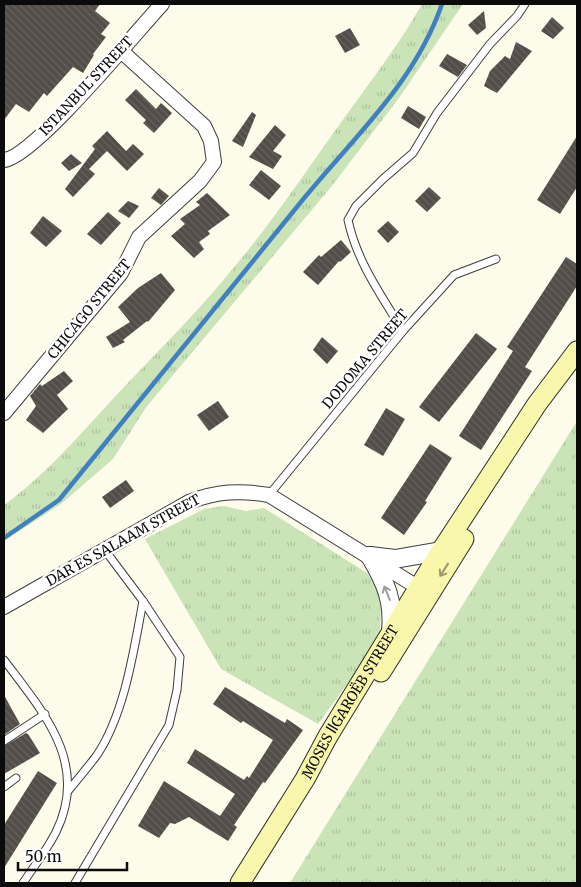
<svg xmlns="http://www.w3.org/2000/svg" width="581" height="887" viewBox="0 0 581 887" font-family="Merriweather,serif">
<defs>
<pattern id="grass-tufts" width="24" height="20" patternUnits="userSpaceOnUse" patternTransform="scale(1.25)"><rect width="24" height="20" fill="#cae4b8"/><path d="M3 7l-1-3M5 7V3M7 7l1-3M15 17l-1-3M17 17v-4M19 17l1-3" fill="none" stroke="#acc29d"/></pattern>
<pattern id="building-back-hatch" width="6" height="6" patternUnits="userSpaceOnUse" patternTransform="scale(1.25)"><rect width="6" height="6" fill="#524d48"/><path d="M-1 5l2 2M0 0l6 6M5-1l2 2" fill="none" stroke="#66625e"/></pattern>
</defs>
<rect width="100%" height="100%" fill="#fdfbea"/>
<g fill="url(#grass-tufts)">
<path d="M422 4H463L399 98 331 187 147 406 113 459 61 504 4 541V505C50 472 86 427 125 386 164 345 205 304 240 260 273 220 302 177 332 135 363 91 396 50 422 4Z"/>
<path d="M577 421V883H290Z"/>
<path d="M224 506 246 511 264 508 367 573 379 590 381 606 380 633 371 651 318 724 221 669 145 539 204 509Z"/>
</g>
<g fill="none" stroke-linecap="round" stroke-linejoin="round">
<path stroke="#4180c0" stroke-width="4.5" d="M4 538 59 500C141 399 223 298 305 197 356 135 415 82 442 4"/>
</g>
<g fill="url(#building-back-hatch)">
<path d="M4 4H100L95 11 110 23 101 34 106 37 93 54 94 55 83 73 73 67 47 96 44 93 29 112 16 104 4 120Z"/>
<path d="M484 11 486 28 477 35 468 25Z"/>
<path d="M552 17 564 28 553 39 541 31Z"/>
<path d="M350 28 360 45 345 53 335 36Z"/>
<path d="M516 42 532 51 497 93 484 86 490 71 505 56 510 59Z"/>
<path d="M447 54 467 65 458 77 439 66Z"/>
<path d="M136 89 156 109 161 103 172 113 154 133 143 123 146 120 125 100Z"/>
<path d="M408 106 426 117 419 129 401 118Z"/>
<path d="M252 112 256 115 243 147 232 141Z"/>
<path d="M275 125 286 135 273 151 282 156 273 169 249 157Z"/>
<path d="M107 131 126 151 133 144 144 154 127 171 107 151 89 169 95 174 73 197 65 189 95 149 92 146Z"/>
<path d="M577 136V187L560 214 537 200Z"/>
<path d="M71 154 82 163 69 171 61 163Z"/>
<path d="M261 170 281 186 269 200 249 185Z"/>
<path d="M429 187 441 198 427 212 415 201Z"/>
<path d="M159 188 169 196 161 205 151 198Z"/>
<path d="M207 193 230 215 208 231 210 234 199 242 204 249 194 258 171 236 185 224 180 219 200 205 196 202Z"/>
<path d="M128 201 139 206 129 218 118 211Z"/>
<path d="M108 212 121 223 101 245 87 234Z"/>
<path d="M43 216 62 231 46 247 30 233Z"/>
<path d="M388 221 399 232 388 243 377 231Z"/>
<path d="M341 240 351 252 340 262 339 261 318 285 303 272 319 255 321 257Z"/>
<path d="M566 257 577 264V286L525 367 532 371 481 450 459 436 513 351 507 347Z"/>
<path d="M161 273 175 290 148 322 147 321 123 340 125 342 113 348 106 337 130 322 118 307 138 288Z"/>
<path d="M476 333 497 349 439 422 419 407Z"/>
<path d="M322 337 338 351 327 364 313 350Z"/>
<path d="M64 371 73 381 57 395 68 409 43 433 26 420 36 406 30 396 40 384 42 386Z"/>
<path d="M218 401 229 417 209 431 197 415Z"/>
<path d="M386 408 405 419 383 456 364 445Z"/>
<path d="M430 444 452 458 425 501 427 502 404 535 381 518Z"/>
<path d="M126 480 134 491 110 508 102 497Z"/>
<path d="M225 687 285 723 287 719 303 730 265 783 263 782 234 825 237 827 228 841 189 817 175 824 170 823 159 838 138 826 164 781 220 816 235 794 187 763 195 749 244 780 247 776 249 778 273 740 243 721 241 723 213 704Z"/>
<path d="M4 695 20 724 4 735Z"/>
<path d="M26 733 28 734 40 753 4 774V746Z"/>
<path d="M38 771 57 783 4 868V825Z"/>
</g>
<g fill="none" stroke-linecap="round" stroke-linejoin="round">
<g stroke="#3e3e3e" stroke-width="9">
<g id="service">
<path d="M403 331C381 295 357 262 348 220L356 206 383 179 413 153 437 113 490 44 517 16 525 4"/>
<path d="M269 495 403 331 454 275 496 259"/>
<path d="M4 660C43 712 90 763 56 832 47 850 34 866 23 883"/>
<path d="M4 741 45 714"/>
<path d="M4 787 16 778"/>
<path d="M68 791C78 779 88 767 97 755 125 713 134 649 143 601"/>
<path d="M75 883 169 725 177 690 180 657 143 601 104 549"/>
</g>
</g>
<g stroke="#3e3e3e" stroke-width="16">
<g id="minor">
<path d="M4 160C33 158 137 31 162 4"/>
<path d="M4 413 121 273 139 237 200 181 214 162 211 141 204 126 120 50"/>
<path d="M4 607 189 502C217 491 240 490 269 495L427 593"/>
</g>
</g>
<g stroke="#3e3e3e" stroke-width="20">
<g id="tertiary">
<path d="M370 556C386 583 394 601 391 632"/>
<path d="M370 556 395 559 441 551"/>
</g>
</g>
<g stroke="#2d2d2d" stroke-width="21">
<g id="secondary">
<path d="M381 672 464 539"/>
<path id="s1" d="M240 883 305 779 328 736 441 551 537 404 577 351"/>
</g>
</g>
<use href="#service" stroke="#fff" stroke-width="7"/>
<use href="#minor" stroke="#fff" stroke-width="14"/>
<use href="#tertiary" stroke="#fff" stroke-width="18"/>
<use href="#secondary" stroke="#f8f7ab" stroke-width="19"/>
</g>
<defs><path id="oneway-shaft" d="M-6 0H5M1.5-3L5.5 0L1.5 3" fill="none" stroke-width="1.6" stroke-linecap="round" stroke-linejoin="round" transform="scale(1.25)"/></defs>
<use stroke="#99996b" href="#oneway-shaft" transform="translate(444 570) rotate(122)"/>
<use stroke="#9d9d9d" href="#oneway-shaft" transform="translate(387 593) rotate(-112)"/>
<g text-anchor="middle" stroke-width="5" stroke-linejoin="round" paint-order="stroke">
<g font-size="14" fill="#0b0b0b" stroke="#fff">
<text transform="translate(86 86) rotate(-47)" y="5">ISTANBUL STREET</text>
<text transform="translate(89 309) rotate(-51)" y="5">CHICAGO STREET</text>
<text transform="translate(365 359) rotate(-50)" y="5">DODOMA STREET</text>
<text transform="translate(123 540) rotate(-29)" y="5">DAR ES SALAAM STREET</text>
<text dy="5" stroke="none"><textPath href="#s1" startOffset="212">MOSES ǁGAROËB STREET</textPath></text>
</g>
</g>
<rect width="581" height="887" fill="none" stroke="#0b0b0b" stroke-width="10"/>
<path d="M18 862v8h109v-8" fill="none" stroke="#0b0b0b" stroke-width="2.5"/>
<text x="25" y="862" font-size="15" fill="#0b0b0b" stroke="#ffffff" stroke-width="4" paint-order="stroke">50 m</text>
</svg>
